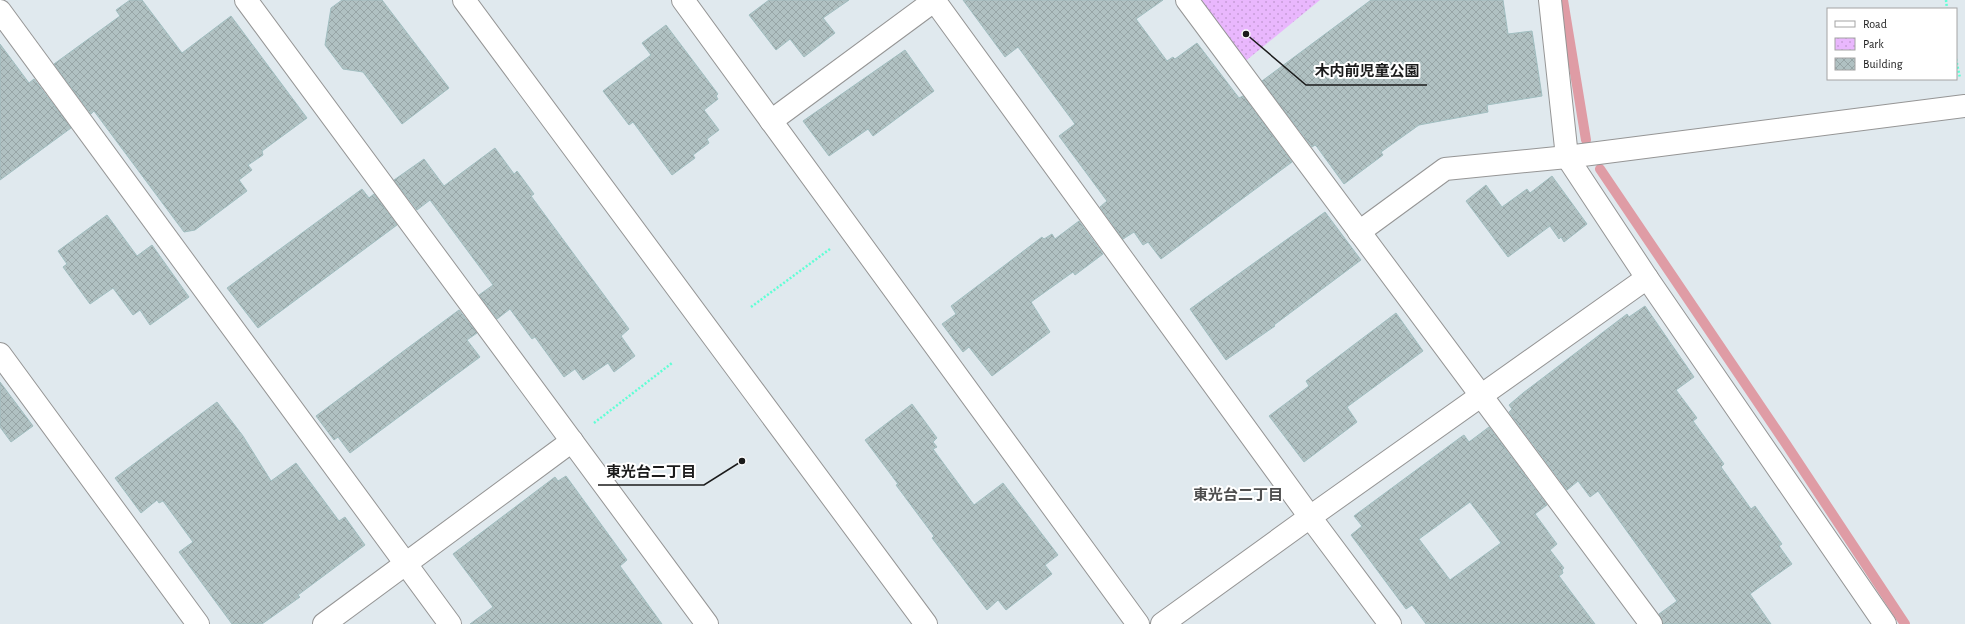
<svg xmlns="http://www.w3.org/2000/svg" width="1965" height="624" viewBox="0 0 1965 624" font-family="'Alegreya Sans','Noto Sans JP',sans-serif">
<defs>
<pattern id="park-dots" width="8" height="8" patternUnits="userSpaceOnUse"><rect width="8" height="8" fill="#e9b7fd"/><path d="M2 2h.1M6 6h.1" fill="none" stroke="#c79dd8" stroke-width="1.8" stroke-linecap="round"/></pattern>
<pattern id="building-cross-hatch" width="8" height="8" patternUnits="userSpaceOnUse"><rect width="8" height="8" fill="#b0c1c2"/><path d="M0 0l8 8M0 8l8-8" fill="none" stroke="#97a5a6"/></pattern>
</defs>
<rect width="100%" height="100%" fill="#e0e9ee"/>
<path fill="url(#park-dots)" d="M1187 0H1320L1237 68Z"/>
<g fill="none" stroke-linecap="round" stroke-linejoin="round">
<g stroke="#df9ca5" stroke-width="10">
<path d="M1563 0 1586 140"/>
<path d="M1600 169 1786 444 1905 624"/>
</g>
</g>
<g fill="url(#building-cross-hatch)" stroke="#a1bec0" fill-rule="evenodd">
<path d="M130 0H142L182 53 231 16 307 118 262 151 263 155 248 165 252 170 239 180 247 191 195 230 184 232 94 111 91 114 54 64 120 16 116 10Z"/>
<path d="M342 0H382L449 88 402 124 363 72 343 69 325 45 331 8Z"/>
<path d="M769 0H849L823 18 835 33 804 57 790 39 776 50 749 15Z"/>
<path d="M963 0H1163L1136 19 1167 61 1173 57 1175 59 1197 43 1239 98 1243 96 1292 162 1161 259 1148 242 1143 245 1134 232 1123 239 1100 207 1107 201 1059 136 1075 124 1018 47 1005 57Z"/>
<path d="M1371 0H1503L1508 34 1532 31 1542 96 1487 105 1488 112 1419 125 1381 152 1383 155 1344 184 1317 147 1315 145 1312 147 1262 81Z"/>
<path d="M666 25 718 94 716 96 718 99 704 110 719 130 707 139 709 143 693 155 695 158 672 175 633 122 629 125 603 91 651 55 642 43Z"/>
<path d="M0 44 29 83 34 79 71 128 0 180Z"/>
<path d="M905 50 934 91 873 136 868 129 829 156 803 121Z"/>
<path d="M495 148 514 174 517 171 534 194 531 196 629 329 621 336 635 356 614 372 608 363 583 380 575 369 564 377 535 337 532 339 510 309 497 319 479 295 493 285 430 200 417 210 394 180 424 159 444 186Z"/>
<path d="M1552 176 1587 224 1564 242 1561 237 1559 239 1550 226 1508 257 1466 201 1486 185 1502 207 1527 189 1530 193Z"/>
<path d="M362 189 369 198 374 194 397 225 258 328 227 288Z"/>
<path d="M1325 212 1361 260 1274 325 1275 326 1226 360 1190 309Z"/>
<path d="M107 215 137 256 152 245 189 297 150 325 140 310 133 315 113 288 90 304 63 267 67 264 58 251Z"/>
<path d="M1079 221 1103 254 1075 275 1073 272 1031 302 1050 332 992 376 969 347 963 352 942 324 956 314 951 306 1042 237 1044 239 1052 234 1055 239Z"/>
<path d="M1645 306 1694 377 1676 390 1697 418 1693 421 1724 464 1721 467 1751 509 1755 506 1782 544 1779 546 1792 564 1750 594 1771 624H1663L1659 614 1677 601 1598 491 1590 497 1578 481 1567 490 1509 412 1512 409 1509 405 1523 393 1627 314 1629 317Z"/>
<path d="M459 310 477 333 467 340 480 357 350 453 338 437 334 440 316 416Z"/>
<path d="M1396 313 1423 351 1347 407 1357 422 1304 462 1269 416 1309 386 1306 381Z"/>
<path d="M0 382 33 426 11 442 0 427Z"/>
<path d="M217 402 243 436 271 481 296 463 339 521 345 517 365 545 298 595 300 597 262 624H232L179 552 193 542 163 501 159 503 157 500 141 513 115 478Z"/>
<path d="M912 404 937 438 933 442 937 447 933 449 974 505 1003 483 1058 555 1045 565 1052 574 1006 610 998 600 987 610 932 538 934 536 896 485 898 484 865 440Z"/>
<path d="M1489 427 1547 505 1535 514 1557 544 1550 550 1564 568 1562 570 1563 573 1559 576 1595 624H1426L1412 605 1406 609 1351 535 1362 526 1354 516 1461 437 1464 435 1469 442ZM1470 502 1501 543 1450 580 1419 539Z"/>
<path d="M566 476 627 560 620 566 662 624H470L493 607 453 554 555 477 558 481Z"/>
</g>
<g fill="none" stroke-linecap="round" stroke-linejoin="round">
<g stroke="#959595" stroke-width="24">
<g id="minor">
<path d="M246 0 707 624"/>
<path d="M464 0 926 624"/>
<path d="M683 0 1138 624"/>
<path d="M934 0 1310 517 1390 624"/>
<path d="M1187 0 1651 624"/>
<path d="M1550 0 1567 157 1647 278 1885 624"/>
<path d="M0 11 450 624"/>
<path d="M771 121 935 0"/>
<path d="M1359 232 1445 169 1567 157 1965 106"/>
<path d="M0 354 198 624"/>
<path d="M324 624 572 441"/>
<path d="M1162 624 1310 517 1647 278"/>
</g>
</g>
<g stroke="#5fffd5" stroke-width="2.5" stroke-dasharray="2 2" stroke-linecap="butt">
<path d="M1946 0 1947 9"/>
<path d="M1956 59 1960 78"/>
<path d="M751 307 830 249"/>
<path d="M594 423 672 363"/>
</g>
<use href="#minor" stroke="#fff" stroke-width="22"/>
</g>
<g text-anchor="middle" stroke-width="4" stroke-linejoin="round" paint-order="stroke">
<g font-size="15" font-weight="bold" fill="#4e4e4e" stroke="#fff">
<text x="1238" y="500">東光台二丁目</text>
</g>
</g>
<path fill="none" stroke="#1b1b1b" stroke-width="1.5" d="M1246 34L1306 85H1427M742 461L704 485H598"/>
<g fill="#1b1b1b" stroke="#fff" stroke-width="1.5">
<circle cx="1246" cy="34" r="4"/>
<circle cx="742" cy="461" r="4"/>
</g>
<g font-size="15" text-anchor="middle" font-weight="bold" fill="#1b1b1b" stroke="#fff" stroke-width="4" stroke-linejoin="round" paint-order="stroke">
<text x="1367" y="76">木内前児童公園</text>
<text x="651" y="477">東光台二丁目</text>
</g>
<rect x="1827" y="8" width="130" height="72" fill="#ffffff" stroke="#a4a4a4"/>
<rect x="1835" y="21" width="20" height="6" fill="#ffffff" stroke="#a4a4a4"/>
<text x="1863" y="28" font-size="12" fill="#1b1b1b">Road</text>
<rect x="1835" y="38" width="20" height="12" fill="url(#park-dots)" stroke="#a4a4a4"/>
<text x="1863" y="48" font-size="12" fill="#1b1b1b">Park</text>
<rect x="1835" y="58" width="20" height="12" fill="url(#building-cross-hatch)" stroke="#a4a4a4"/>
<text x="1863" y="68" font-size="12" fill="#1b1b1b">Building</text>
</svg>
